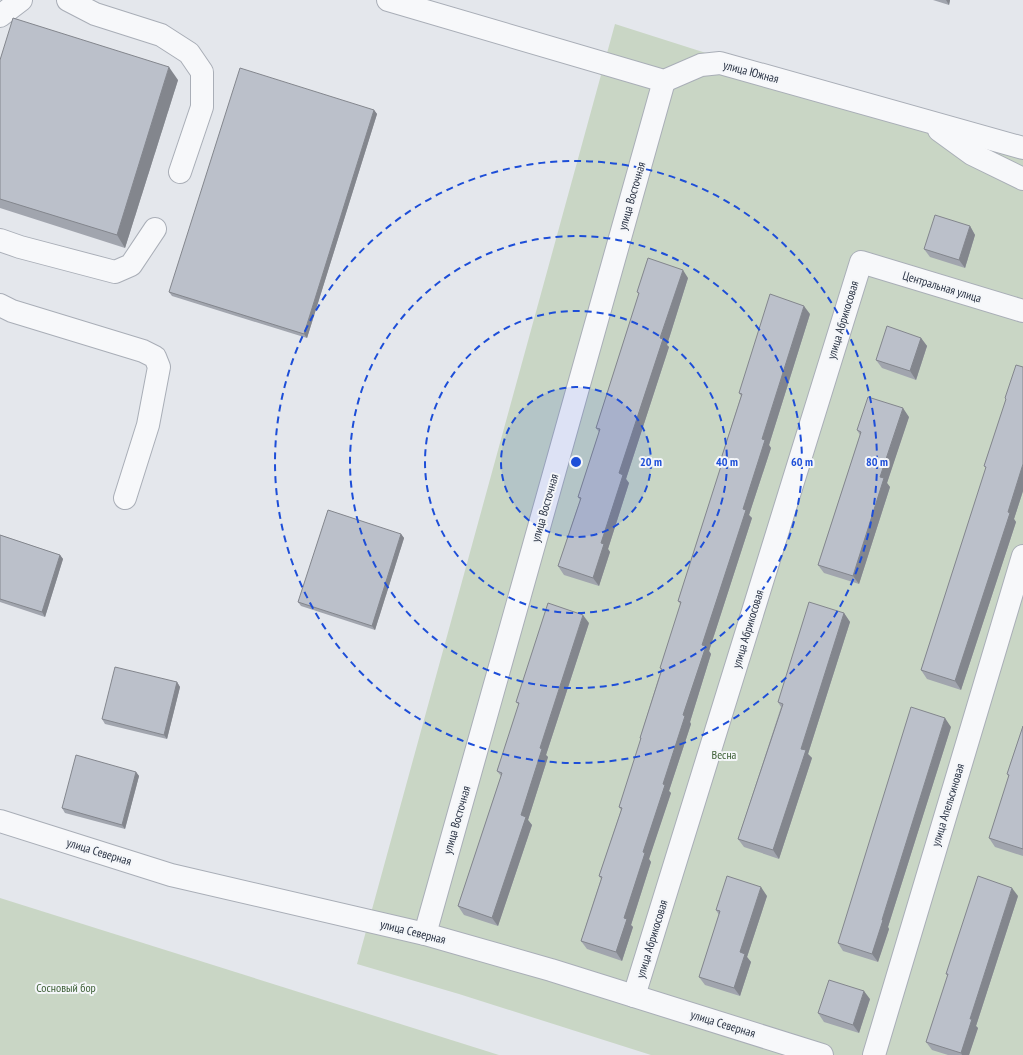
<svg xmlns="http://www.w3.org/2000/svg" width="1023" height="1055" viewBox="0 0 1023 1055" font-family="'PT Sans Narrow',sans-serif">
<rect width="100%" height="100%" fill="#e4e7ec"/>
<g fill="#c9d6c5">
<path d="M615 24 1023 154V1055H651L459 994 357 964Z"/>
<path d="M0 898 499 1055H0Z"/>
</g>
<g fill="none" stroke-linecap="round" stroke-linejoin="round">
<g stroke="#a9aeb7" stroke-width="24">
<g id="minor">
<path d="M68 0 95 14 161 35 189 53 202 72V107L180 172"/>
<path d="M388 0 664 81 701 65 720 63 1023 148"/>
<path d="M0 16 21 0"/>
<path d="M939 130 972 154 1023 179"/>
<path d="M0 240 20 247 115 272 131 265 155 229"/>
<path d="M0 305 12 311 143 351 155 357 159 367 148 425 125 498"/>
<path d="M0 821 171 875 425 934 551 970 822 1055"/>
<path d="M425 934 664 81"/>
<path d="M634 996 861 262 1023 311"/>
<path d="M874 1055 1023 556"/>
</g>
</g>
<use href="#minor" stroke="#f7f8fa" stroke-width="22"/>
</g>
<g fill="#a1a5ae">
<path d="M933 0H950L949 5Z"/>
<path d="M0 60 178 80 125 248 0 208Z"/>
<path d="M374 110 377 114 307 338 172 296 169 292Z"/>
<path d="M970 226 975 235 965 268 930 257 924 249Z"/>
<path d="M688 278 667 345 669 347 626 479 629 483 608 549 610 552 599 586 564 575 558 566 580 500 578 497 599 432 596 428 639 294 637 292Z"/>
<path d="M810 314 769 445 771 448 749 515 752 518 709 651 711 654 690 722 691 724 669 791 671 793 649 859 651 862 631 925 633 927 622 961 587 949 581 941 601 879 599 876 621 810 619 807 641 740 640 738 661 670 660 668 681 605 678 601 722 466 720 462 741 396 739 393Z"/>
<path d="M921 338 927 346 916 380 882 368 876 360Z"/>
<path d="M1023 367V491L1014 519 1016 522 961 690 927 679 921 670 986 468 984 466 1006 400 1005 398Z"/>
<path d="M909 417 887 483 890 487 859 584 824 573 818 565 860 435 857 430Z"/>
<path d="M401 534 404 538 375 630 301 606 298 602Z"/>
<path d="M0 535 60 555 63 559 45 617 0 602Z"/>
<path d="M844 613 850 622 808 754 812 758 779 859 744 847 738 839 781 707 778 702Z"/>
<path d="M589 623 546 755 548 757 528 820 532 825 498 926 464 915 458 906 501 776 497 771 519 705 516 702Z"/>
<path d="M177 682 180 687 167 739 105 724 102 719Z"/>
<path d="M1023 726V856L995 847 989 838 1009 777 1007 774Z"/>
<path d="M951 727 888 927 889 929 878 962 843 951 838 943Z"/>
<path d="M136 772 139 776 125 829 65 813 62 808Z"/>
<path d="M767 896 747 957 751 962 740 996 705 985 699 977 719 915 716 910Z"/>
<path d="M1018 896 976 1026 978 1028 969 1055H948L932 1050 926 1042 948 976 946 974Z"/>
<path d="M870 999 859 1033 824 1022 818 1013Z"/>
</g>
<g fill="#83868d">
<path d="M946 0H950L949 5Z"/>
<path d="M169 67 178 80 125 248 117 235Z"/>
<path d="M374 110 377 114 307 338 304 334Z"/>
<path d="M970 226 975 235 965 268 959 260Z"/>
<path d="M683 270 688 278 667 345 669 347 626 479 629 483 608 549 610 552 599 586 593 578 601 543 619 473 660 338Z"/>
<path d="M804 306 810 314 769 445 771 448 749 515 752 518 709 651 711 654 690 722 691 724 669 791 671 793 649 859 651 862 631 925 633 927 622 961 616 952 624 918 643 852 683 715 702 645 743 509 762 439Z"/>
<path d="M921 338 927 346 916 380 910 371Z"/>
<path d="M903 408 909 417 887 483 890 487 859 584 853 576 880 477Z"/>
<path d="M1023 464V491L1014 519 1016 522 961 690 955 681Z"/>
<path d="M401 534 404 538 375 630 372 626Z"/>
<path d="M60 555 63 559 45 617 42 612Z"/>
<path d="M844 613 850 622 808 754 812 758 779 859 773 850 801 749Z"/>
<path d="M583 615 589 623 546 755 548 757 528 820 532 825 498 926 492 918 540 748Z"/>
<path d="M177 682 180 687 167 739 164 735Z"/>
<path d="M945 718 951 727 888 927 889 929 878 962 872 954 882 920Z"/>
<path d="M136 772 139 776 125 829 122 825Z"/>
<path d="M761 887 767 896 747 957 751 962 740 996 734 988 740 952Z"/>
<path d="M1012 888 1018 896 976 1026 978 1028 969 1055H962L961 1053 970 1019Z"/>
<path d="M864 991 870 999 859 1033 853 1025Z"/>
</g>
<g fill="#bbc0ca" stroke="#83868d">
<path d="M13 18 169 67 117 235 0 199V60Z"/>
<path d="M240 68 374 110 304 334 169 292Z"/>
<path d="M935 215 970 226 959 260 924 249Z"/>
<path d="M648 258 683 270 660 338 663 339 619 473 623 475 601 543 604 544 593 578 558 566 581 498 578 497 600 429 596 428 639 293 637 292Z"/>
<path d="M770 294 804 306 762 439 765 440 743 509 746 510 702 645 706 646 683 715 685 716 663 784 665 785 643 852 645 853 624 918 627 919 616 952 581 941 602 877 599 876 622 808 619 807 641 738H640L662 669 660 668 681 602 678 601 722 463 720 462 742 394 739 393Z"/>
<path d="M887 326 921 338 910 371 876 360Z"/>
<path d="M1016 365 1023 367V464L1008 512 1010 513 955 681 921 670 986 467 984 466 1006 399 1005 398Z"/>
<path d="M868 397 903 408 880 477 884 478 853 576 818 565 861 432 857 430Z"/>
<path d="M328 510 401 534 372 626 298 602Z"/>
<path d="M0 535 60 555 42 612 0 599Z"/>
<path d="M809 602 844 613 801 749 806 750 773 850 738 839 783 704 778 702Z"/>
<path d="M548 603 583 615 540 748 542 749 521 815 526 817 492 918 458 906 502 773 497 771 519 703 516 702Z"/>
<path d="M115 667 177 682 164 735 102 719Z"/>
<path d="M911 707 945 718 882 920H883L872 954 838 943Z"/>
<path d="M1023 726V849L989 838 1009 775 1007 774Z"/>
<path d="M76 755 136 772 122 825 62 808Z"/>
<path d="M727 876 761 887 740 952 745 954 734 988 699 977 720 911 716 910Z"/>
<path d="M978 876 1012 888 970 1019H972L961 1053 926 1042 948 974H946Z"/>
<path d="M829 980 864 991 853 1025 818 1013Z"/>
</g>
<circle cx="576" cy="462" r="75" fill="#1d4ed8" fill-opacity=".12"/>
<g fill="none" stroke="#1d4ed8" stroke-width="2" stroke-dasharray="7 5">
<circle cx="576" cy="462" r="75"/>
<circle cx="576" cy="462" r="151"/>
<circle cx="576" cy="462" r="226"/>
<circle cx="576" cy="462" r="301"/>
</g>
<g text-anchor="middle" stroke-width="4" stroke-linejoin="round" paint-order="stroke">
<g font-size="12" fill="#2b3445" stroke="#f4f6f9">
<text transform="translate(751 72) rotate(15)" y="4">улица Южная</text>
<text transform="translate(632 196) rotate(-74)" y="4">улица Восточная</text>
<text transform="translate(942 287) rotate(17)" y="4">Центральная улица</text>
<text transform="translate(843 320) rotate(-73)" y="4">улица Абрикосовая</text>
<text transform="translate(545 508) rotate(-74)" y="4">улица Восточная</text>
<text transform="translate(748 629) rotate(-73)" y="4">улица Абрикосовая</text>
<text transform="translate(948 805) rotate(-73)" y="4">улица Апельсиновая</text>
<text transform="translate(457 820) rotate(-74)" y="4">улица Восточная</text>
<text transform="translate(99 852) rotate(17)" y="4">улица Северная</text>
<text transform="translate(413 932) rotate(14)" y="4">улица Северная</text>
<text transform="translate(652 939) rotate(-73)" y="4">улица Абрикосовая</text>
<text transform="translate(723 1024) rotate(17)" y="4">улица Северная</text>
</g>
<g font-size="12" fill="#3f6138" stroke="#f4f6f9">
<text x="724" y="759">Весна</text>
<text x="66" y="992">Сосновый бор</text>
</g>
</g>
<circle cx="576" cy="462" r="6" fill="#1d4ed8" stroke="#f4f6f9" stroke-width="2"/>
<g font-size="12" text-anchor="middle" font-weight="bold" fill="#1d4ed8" stroke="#f4f6f9" stroke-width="4" stroke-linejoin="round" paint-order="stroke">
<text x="651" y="466">20 m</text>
<text x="727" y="466">40 m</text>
<text x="802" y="466">60 m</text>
<text x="877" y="466">80 m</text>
</g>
</svg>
